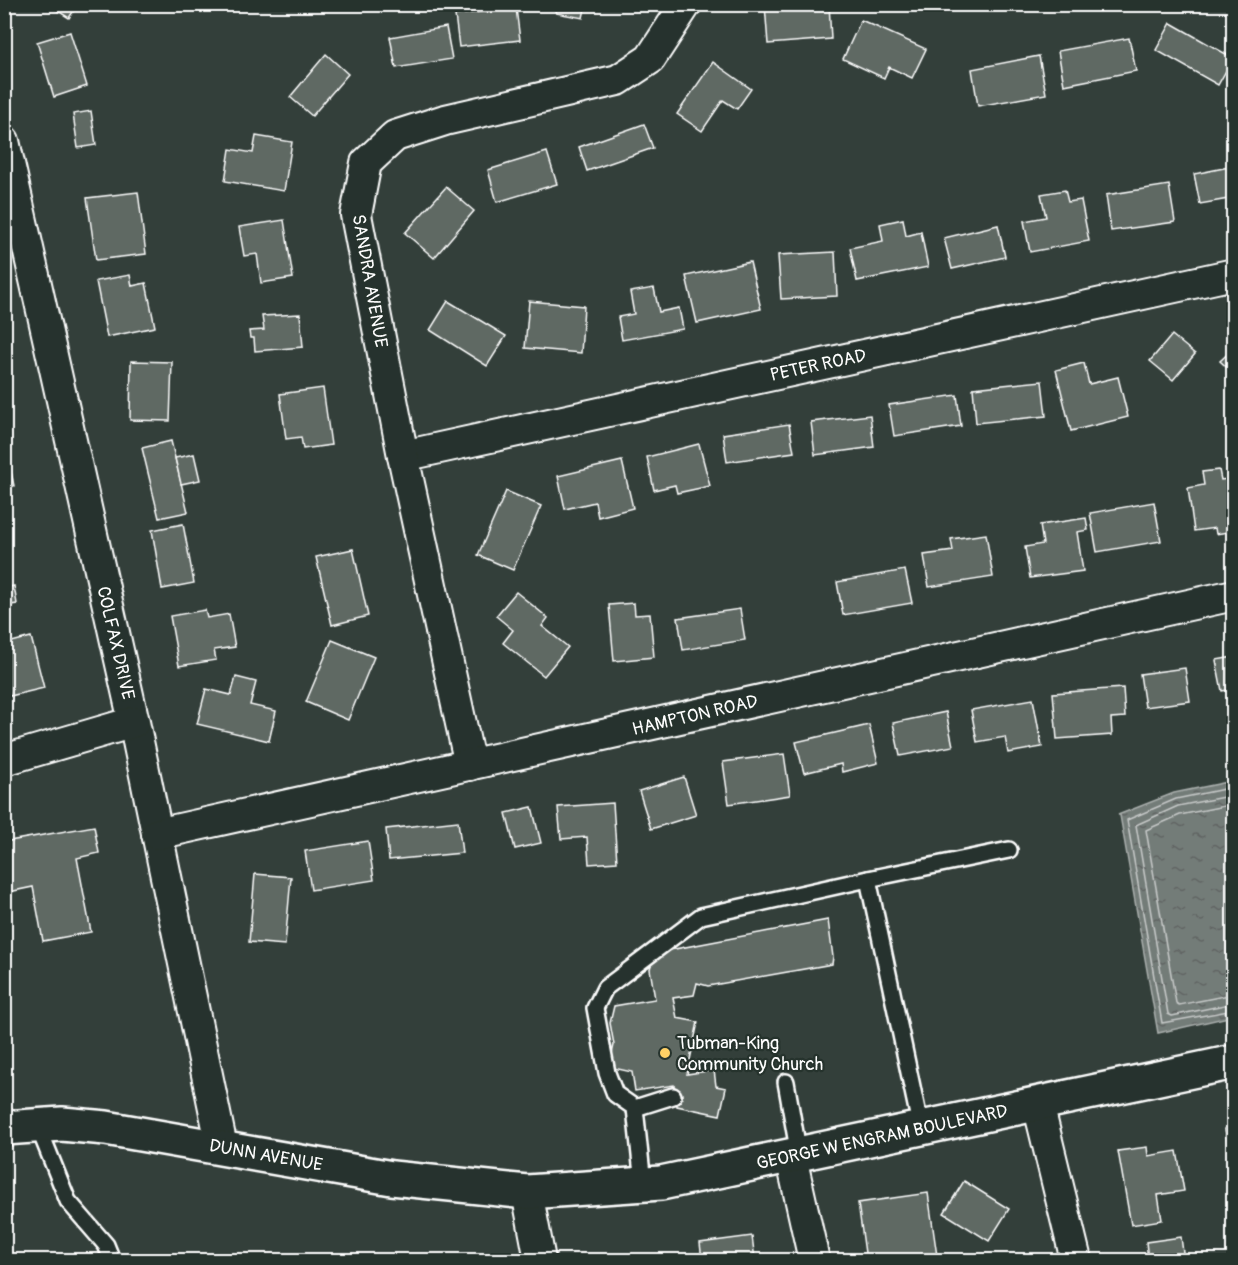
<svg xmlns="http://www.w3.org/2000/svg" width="1238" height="1265" viewBox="0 0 1238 1265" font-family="Pangolin,sans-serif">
<defs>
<pattern id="water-ripples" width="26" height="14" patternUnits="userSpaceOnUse" patternTransform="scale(1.5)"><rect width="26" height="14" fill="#737b78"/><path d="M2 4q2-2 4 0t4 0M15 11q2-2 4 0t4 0" fill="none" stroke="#606462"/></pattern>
</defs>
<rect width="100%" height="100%" fill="#333f3a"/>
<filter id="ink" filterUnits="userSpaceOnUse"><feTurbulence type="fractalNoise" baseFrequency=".0167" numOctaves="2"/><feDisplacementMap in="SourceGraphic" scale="12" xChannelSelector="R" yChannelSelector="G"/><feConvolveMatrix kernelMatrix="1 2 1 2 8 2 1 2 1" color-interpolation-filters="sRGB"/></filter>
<g filter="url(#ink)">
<path fill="url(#water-ripples)" stroke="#abb0ae" stroke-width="1.5" d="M1233 781V1016L1158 1033 1120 815H1118L1174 793Z"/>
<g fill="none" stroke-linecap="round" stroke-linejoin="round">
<g stroke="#c7cac9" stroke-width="1.5">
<path d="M1234 787 1176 799 1127 820 1162 1023 1234 1010"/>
<path d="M1234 795 1178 806 1136 825 1168 1014 1172 1016 1234 1003"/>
<path d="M1234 804 1180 815 1146 830 1176 1003 1179 1005 1234 994"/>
</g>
</g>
<g fill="#5f6964" stroke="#fff" stroke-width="1.5">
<path d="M47 4H78L69 18Z"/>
<path d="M557 4H586L583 18 556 13Z"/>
<path d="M829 4 831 39 768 44 765 5Z"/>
<path d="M516 8 520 40 459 47 455 15Z"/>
<path d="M861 20 926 49 912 78 889 67 884 78 843 59Z"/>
<path d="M1171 23 1233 58 1218 85 1156 50Z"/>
<path d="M446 27 452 59 396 68 390 37Z"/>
<path d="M70 32 87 86 54 97 37 42Z"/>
<path d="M1129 38 1136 71 1064 85 1058 51Z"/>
<path d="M326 54 348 74 312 116 290 97Z"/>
<path d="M1039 56 1046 94 978 106 972 69Z"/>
<path d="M713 62 751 89 737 109 723 100 702 131 677 114Z"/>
<path d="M91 111 96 145 78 148 73 114Z"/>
<path d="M644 124 653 148 587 171 579 147Z"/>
<path d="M256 136 292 142 284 191 225 181 230 149 253 153Z"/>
<path d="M547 152 557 184 497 202 488 170Z"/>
<path d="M1234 166V198L1200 204 1194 174Z"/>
<path d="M1169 185 1175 222 1111 231 1106 195Z"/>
<path d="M446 187 474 211 434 258 405 233Z"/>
<path d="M1065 190 1068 202 1081 200 1089 241 1030 252 1024 221 1046 217 1041 194Z"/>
<path d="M138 192 146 254 96 260 87 198Z"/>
<path d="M903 219 906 236 921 232 928 267 857 281 850 248 883 241 880 224Z"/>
<path d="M284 220 293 278 261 283 257 254 244 256 239 227Z"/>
<path d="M998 225 1005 257 952 269 944 238Z"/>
<path d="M835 252 837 296 781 299 778 255Z"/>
<path d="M750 262 761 309 697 323 686 276Z"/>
<path d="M130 275 132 286 146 283 155 327 107 337 96 281Z"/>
<path d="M654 288 659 312 679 308 683 329 622 340 618 317 634 314 630 292Z"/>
<path d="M448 301 506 336 487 366 430 330Z"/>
<path d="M529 301 584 306 581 353 525 348Z"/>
<path d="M300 314 303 347 255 351 254 338H250L249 331 264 330 262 316Z"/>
<path d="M1172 335 1195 354 1173 380 1150 361Z"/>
<path d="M1234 348V374L1220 361Z"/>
<path d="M131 361 172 362 170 421 130 420Z"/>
<path d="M1084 363 1089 384 1118 377 1128 417 1071 431 1056 370Z"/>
<path d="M1042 381 1046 416 976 423 973 388Z"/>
<path d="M323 388 331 445 303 449 301 437 286 439 280 394Z"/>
<path d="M957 395 961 426 894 436 889 405Z"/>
<path d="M870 415 874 447 815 455 811 422Z"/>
<path d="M789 424 794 452 727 462 723 434Z"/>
<path d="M4 437 14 486 4 488Z"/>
<path d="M171 441 188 512 159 518 142 448Z"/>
<path d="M699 444 710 486 677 493 675 485 654 490 647 457Z"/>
<path d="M194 454 200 480 181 484 175 458Z"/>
<path d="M622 461 633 508 598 517 595 502 565 509 558 476Z"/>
<path d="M1219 470 1221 480 1234 478V531L1216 534 1215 528 1194 531 1188 488 1204 485 1202 472Z"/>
<path d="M506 491 541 506 513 570 478 555Z"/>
<path d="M1154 502 1161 541 1097 552 1090 513Z"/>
<path d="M1086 518 1088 530 1077 532 1083 571 1030 578 1025 547 1043 544 1040 525Z"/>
<path d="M183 524 194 583 162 589 152 530Z"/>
<path d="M986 534 993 577 929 587 924 555 953 551 951 539Z"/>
<path d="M353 549 368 616 332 625 316 557Z"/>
<path d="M905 570 912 603 843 615 837 582Z"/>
<path d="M14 586 17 604 4 606V588Z"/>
<path d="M516 592 548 618 542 626 568 647 544 676 503 643 513 630 496 616Z"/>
<path d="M634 603 635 615 650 614 654 657 614 661 609 605Z"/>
<path d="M740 609 745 640 683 650 678 618Z"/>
<path d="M205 610 207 618 229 614 235 647 214 650 216 660 179 666 170 616Z"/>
<path d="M31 637 44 688 10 696 4 676V644Z"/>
<path d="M332 640 374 657 348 720 306 702Z"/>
<path d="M1234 657V689L1222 691 1216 660Z"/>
<path d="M1185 668 1190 701 1145 707 1140 674Z"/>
<path d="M236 677 256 682 250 705 276 711 269 741 197 724 206 689 231 695Z"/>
<path d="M1123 688 1125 717 1111 718 1112 735 1057 739 1053 693Z"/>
<path d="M1033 699 1042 747 1008 753 1005 737 977 742 971 710Z"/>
<path d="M946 712 953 746 900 756 893 723Z"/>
<path d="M869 725 878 763 842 772 841 764 804 773 796 742Z"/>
<path d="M784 754 790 795 729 804 723 762Z"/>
<path d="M684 777 696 815 651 829 639 791Z"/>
<path d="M613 803 617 862 589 864 587 837 561 839 558 807Z"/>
<path d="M532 807 541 843 515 849 506 813Z"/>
<path d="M458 821 462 853 389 860 386 829Z"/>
<path d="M94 826 99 853 77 858 91 932 43 941 33 887 4 893V842Z"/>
<path d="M368 841 374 880 311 890 305 851Z"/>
<path d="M255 874 291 877 285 945 249 942Z"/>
<path d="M828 920 833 957 832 964 708 986 697 983 694 995 673 998 677 1018 698 1022 687 1074 714 1070 716 1086 726 1088 720 1115 677 1106 674 1085 635 1091 632 1072 609 1067 614 1045 610 1023 614 1006 655 999 650 969 654 953Z"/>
<path d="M1234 1127V1175L1225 1129Z"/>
<path d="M1147 1147 1148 1156 1177 1151 1184 1191 1158 1195 1162 1220 1131 1225 1118 1151Z"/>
<path d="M964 1181 1009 1209 989 1241 944 1213Z"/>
<path d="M928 1193 937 1256 911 1260H866L858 1203Z"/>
<path d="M752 1236 755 1260H702L700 1243Z"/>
<path d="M1181 1237 1184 1260H1148L1146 1242Z"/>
</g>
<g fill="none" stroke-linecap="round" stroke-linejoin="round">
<g stroke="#fff" stroke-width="20">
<g id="service">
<path d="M786 1082 799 1155"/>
<path d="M635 1108 673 1096"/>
<path d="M38 1126 68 1201 106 1245 112 1260"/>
<path d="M921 1129 868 879 1009 850"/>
<path d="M643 1184 635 1108 615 1094 607 1073 595 1008 605 988 701 916 868 879"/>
</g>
</g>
<g stroke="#fff" stroke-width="34">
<g id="minor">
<path d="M4 141 134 722 222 1147"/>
<path d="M403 456 1234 274"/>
<path d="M4 760 134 722"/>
<path d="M470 765 403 456 356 215 366 163 395 136 445 120 618 80 650 59 686 4"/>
<path d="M157 834 1234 595"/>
<path d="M1038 1104 1076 1260"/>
<path d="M791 1157 814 1260"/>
<path d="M527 1192 540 1260"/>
</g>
</g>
<g stroke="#fff" stroke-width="38">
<path id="secondary" d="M4 1128 62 1124 106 1128 392 1178 527 1192 661 1183 1234 1062"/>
</g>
<use href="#service" stroke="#26332d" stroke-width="15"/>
<use href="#minor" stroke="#26332d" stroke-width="30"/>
<use href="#secondary" stroke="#26332d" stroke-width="33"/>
</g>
</g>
<circle fill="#ffd166" stroke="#26332d" stroke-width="2" cx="665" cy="1053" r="6"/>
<g text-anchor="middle" stroke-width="4.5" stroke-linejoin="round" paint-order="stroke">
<g font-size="18" fill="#fff" stroke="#26332d">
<text transform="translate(370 281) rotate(80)" y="6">SANDRA AVENUE</text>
<text transform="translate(818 365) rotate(-12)" y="6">PETER ROAD</text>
<text transform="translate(116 643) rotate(77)" y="6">COLFAX DRIVE</text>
<text transform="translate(695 715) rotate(-13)" y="6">HAMPTON ROAD</text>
<text transform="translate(882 1137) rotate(-12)" y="6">GEORGE W ENGRAM BOULEVARD</text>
<text transform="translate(266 1155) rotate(10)" y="6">DUNN AVENUE</text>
</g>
<g font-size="18" fill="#fff" stroke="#26332d" text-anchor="start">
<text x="677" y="1049">Tubman-King<tspan x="677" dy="21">Community Church</tspan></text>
</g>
</g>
<rect width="1238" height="1265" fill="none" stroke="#26332d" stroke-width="24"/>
<rect x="12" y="12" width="1214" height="1241" fill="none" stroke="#fff" stroke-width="2" filter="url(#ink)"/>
</svg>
